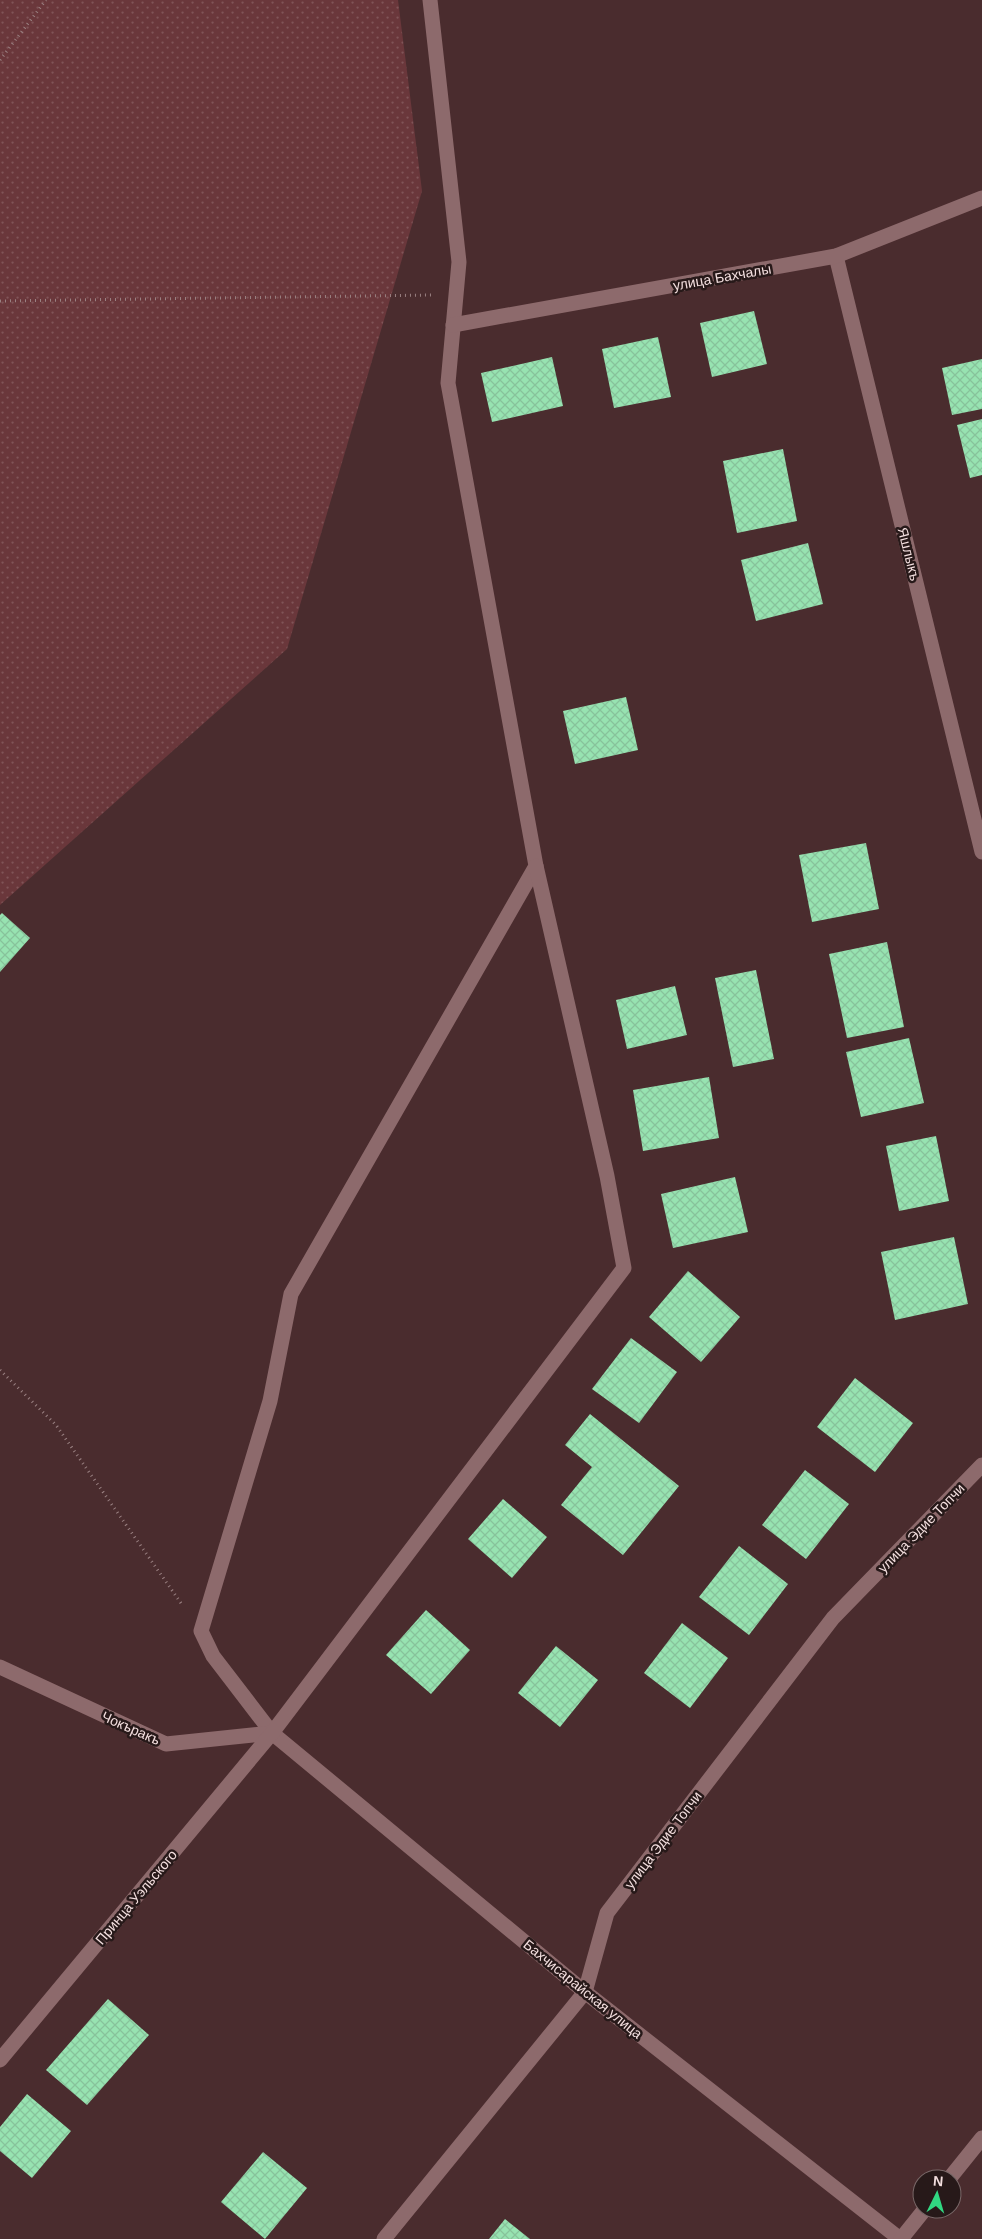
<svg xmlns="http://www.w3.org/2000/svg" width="982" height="2239" viewBox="0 0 982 2239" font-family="Arial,sans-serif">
<defs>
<pattern id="grass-dots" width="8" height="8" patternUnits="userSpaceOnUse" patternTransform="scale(1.25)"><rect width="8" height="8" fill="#6a373b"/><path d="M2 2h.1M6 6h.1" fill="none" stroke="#805457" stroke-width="1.8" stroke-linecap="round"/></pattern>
<pattern id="building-cross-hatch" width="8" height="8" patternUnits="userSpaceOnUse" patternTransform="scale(1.25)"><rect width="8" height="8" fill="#97e3b1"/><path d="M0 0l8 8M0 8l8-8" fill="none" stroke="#87c39b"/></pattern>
</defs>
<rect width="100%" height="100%" fill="#4a2c2e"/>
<path fill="url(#grass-dots)" d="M0 0H398L422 191 287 649 0 905Z"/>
<g fill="url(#building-cross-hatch)">
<path d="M754 311 767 364 712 377 700 323Z"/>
<path d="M658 337 671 397 614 408 602 349Z"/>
<path d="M552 357 563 406 492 422 481 373Z"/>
<path d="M982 359V409L952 415 942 368Z"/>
<path d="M982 419V475L970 478 957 425Z"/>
<path d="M783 449 797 521 737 533 723 461Z"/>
<path d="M808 543 823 604 756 621 741 560Z"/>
<path d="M626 697 638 750 575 764 563 711Z"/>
<path d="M866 843 879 909 812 922 799 855Z"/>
<path d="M2 913 30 938 0 972V915Z"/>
<path d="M887 942 904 1027 847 1038 829 954Z"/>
<path d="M756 970 774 1059 733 1067 715 978Z"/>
<path d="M675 986 687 1035 627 1049 616 1000Z"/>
<path d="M909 1038 924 1103 861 1117 846 1052Z"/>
<path d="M709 1077 719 1138 643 1151 633 1090Z"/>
<path d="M936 1136 949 1201 899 1211 886 1146Z"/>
<path d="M735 1177 748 1232 673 1248 661 1194Z"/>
<path d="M954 1237 968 1304 895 1320 881 1252Z"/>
<path d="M688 1271 740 1317 701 1362 649 1317Z"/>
<path d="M631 1338 677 1372 639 1423 592 1389Z"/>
<path d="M855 1378 913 1423 875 1472 817 1427Z"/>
<path d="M590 1414 679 1486 623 1555 561 1505 592 1467 565 1445Z"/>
<path d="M805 1470 849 1504 806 1559 762 1525Z"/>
<path d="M503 1499 547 1537 512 1578 468 1539Z"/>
<path d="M739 1546 788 1584 749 1635 699 1597Z"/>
<path d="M426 1610 470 1650 431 1694 386 1655Z"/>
<path d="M682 1623 728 1658 690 1708 644 1673Z"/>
<path d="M556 1646 598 1680 560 1727 518 1693Z"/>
<path d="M108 1999 149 2035 87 2105 46 2070Z"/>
<path d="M27 2094 71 2131 32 2178 0 2151V2127Z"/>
<path d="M263 2152 307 2188 265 2239 221 2202Z"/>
<path d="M505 2219 530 2239H489Z"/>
</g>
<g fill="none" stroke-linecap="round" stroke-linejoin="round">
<g stroke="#9a8182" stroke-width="3" stroke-dasharray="1 4" stroke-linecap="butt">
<path d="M0 60 46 0"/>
<path d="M0 301 432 295"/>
<path d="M0 1370 56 1425 183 1606"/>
</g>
<g stroke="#8d6a6c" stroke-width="15">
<path d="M430 0 459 262 448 383 536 866 291 1294 270 1401 201 1631 213 1656 272 1733 585 1992 900 2239"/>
<path d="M836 256 982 852"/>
<path d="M453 325 836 256 982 198"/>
<path d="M0 1667 166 1744 272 1733"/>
<path d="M0 2060 272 1733 624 1268 607 1176 536 866"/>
<path d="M949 2179 982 2138"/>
<path d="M384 2239 585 1992 607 1913 833 1618 982 1465"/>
<path d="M901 2239 925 2209"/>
</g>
</g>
<g text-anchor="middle" stroke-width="5" stroke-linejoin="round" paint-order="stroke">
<g font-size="14" fill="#f3dfdf" stroke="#271919">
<text transform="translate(722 277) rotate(-10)" y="5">улица Бахчалы</text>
<text transform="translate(909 554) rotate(76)" y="5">Яшлыкъ</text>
<text transform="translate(921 1528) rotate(-46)" y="5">улица Эдие Топчи</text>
<text transform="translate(131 1728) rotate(24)" y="5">Чокъракъ</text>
<text transform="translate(663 1840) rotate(-53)" y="5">улица Эдие Топчи</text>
<text transform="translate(136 1897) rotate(-50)" y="5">Принца Уэльского</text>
<text transform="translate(583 1989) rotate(39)" y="5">Бахчисарайская улица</text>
</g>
</g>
<g transform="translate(937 2194) rotate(5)"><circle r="24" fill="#271919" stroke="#796868"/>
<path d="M0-4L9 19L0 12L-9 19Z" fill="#31d882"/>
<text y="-8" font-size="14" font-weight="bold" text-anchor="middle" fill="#f3dfdf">N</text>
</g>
</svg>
